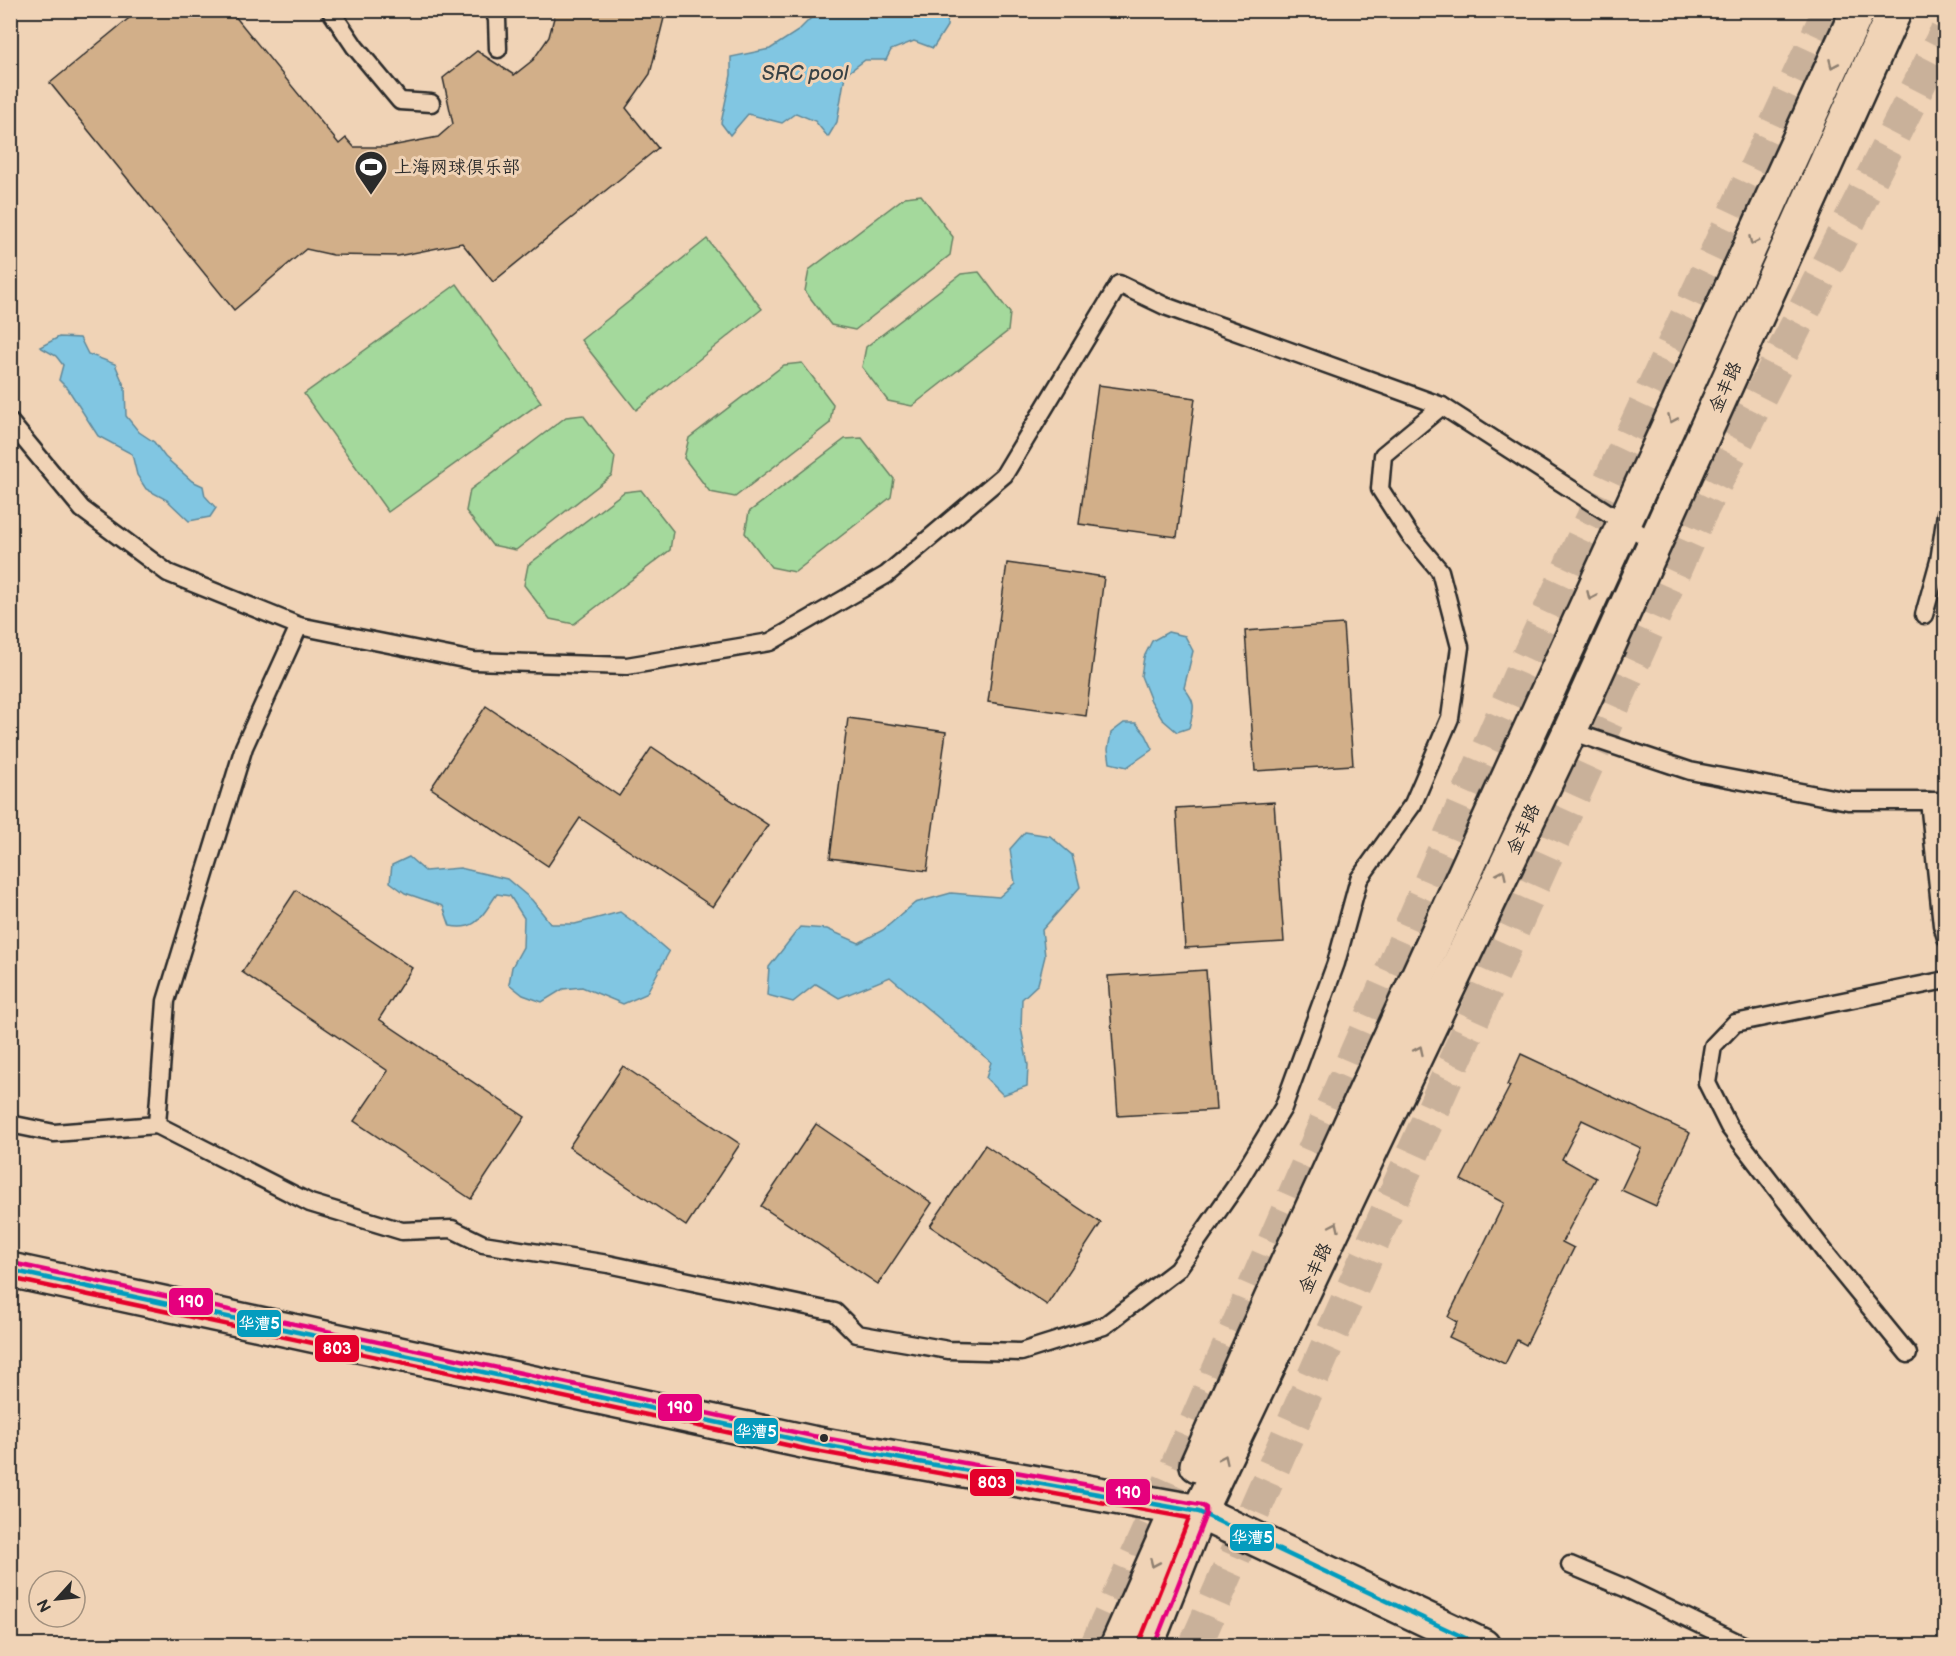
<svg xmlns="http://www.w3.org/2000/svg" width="1956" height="1656" viewBox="0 0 1956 1656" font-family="'Balsamiq Sans','LXGW WenKai TC',sans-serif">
<rect width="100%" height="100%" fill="#f0d3b6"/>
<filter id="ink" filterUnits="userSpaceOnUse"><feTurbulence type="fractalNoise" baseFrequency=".0167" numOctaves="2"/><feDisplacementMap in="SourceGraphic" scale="12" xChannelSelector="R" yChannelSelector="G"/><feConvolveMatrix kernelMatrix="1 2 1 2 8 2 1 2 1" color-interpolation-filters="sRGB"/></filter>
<g filter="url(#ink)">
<g fill="#a4d99c" stroke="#688264" stroke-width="1.5">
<path d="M921 195 953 237 950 255 855 330 831 325 805 291 809 270 905 197Z"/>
<path d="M707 239 762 309 636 410 581 340Z"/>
<path d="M979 272 1010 313 1008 331 912 406 888 401 862 367 866 347 961 274Z"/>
<path d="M457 284 541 402 388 512 304 394Z"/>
<path d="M802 363 833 404 830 423 735 497 710 492 684 458 689 438 784 365Z"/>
<path d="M583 415 615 457 612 475 516 550 492 545 466 511 470 490 566 417Z"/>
<path d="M862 438 894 479 891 497 795 572 771 567 745 533 749 512 845 439Z"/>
<path d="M641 490 673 531 670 550 574 624 550 619 524 585 528 565 624 492Z"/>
</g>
<g fill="#81c6e2" stroke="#5f8899" stroke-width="1.5">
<path d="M818 11H948L947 26 933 48 914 41 891 50 886 60H865L845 75 837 122 828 137 815 121 796 113 782 123 748 114 730 135 721 123 731 75V57L770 49 798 31Z"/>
<path d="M59 337 80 338 88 354 115 364 125 388 126 416 139 432 154 442 165 457 192 481 203 486 205 496 216 508 210 517 189 521 167 500 146 489 137 475 132 454 98 436 68 389 59 380 63 365 56 356 40 347Z"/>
<path d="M1168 632 1185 636 1193 651 1184 688C1197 703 1194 709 1189 728L1177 732 1162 719 1151 701 1141 676 1144 657 1152 641Z"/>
<path d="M1124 723H1136L1146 735 1153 749 1127 767 1110 763 1108 749 1111 733Z"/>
<path d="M1025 832 1050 836 1072 855 1080 887 1042 930 1045 956 1038 984 1022 999 1021 1028 1028 1065 1027 1086 1003 1095 986 1078 991 1062 890 977 839 998 816 984 793 1002 767 995 769 967 800 927 827 929 859 943 883 930 915 903 951 893 999 897 1015 883 1010 849Z"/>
<path d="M409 857 425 871 460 868 507 879 532 900 551 924H575L620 912 639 926 669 952 646 994 623 1004 582 987 563 989 542 1002 523 995 509 984 512 967 523 947 524 918 510 896 497 894C483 913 478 932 450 926L443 906 405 893 390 882 392 865Z"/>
</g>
<g fill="#d2af89" stroke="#2b2b2b" stroke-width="1.5">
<path d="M139 10H230L339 144 346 138 354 147H386L438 137 453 124 443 78 477 51 514 75 533 60 549 37 556 10H666L650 74 626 108 658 148 493 282 462 243 398 256 333 255 306 249 234 310 50 83Z"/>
<path d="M1098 385 1195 398 1177 537 1079 524Z"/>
<path d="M1007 563 1104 577 1086 716 988 702Z"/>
<path d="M1343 624 1353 765 1255 771 1245 631Z"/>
<path d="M486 706 619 796 652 747 768 825 713 907 580 818 548 866 431 788Z"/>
<path d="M848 718 946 732 927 871 830 858Z"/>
<path d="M1274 802 1284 942 1185 948 1176 808Z"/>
<path d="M296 890 412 968 379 1019 525 1117 471 1199 354 1121 388 1071 242 972Z"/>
<path d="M1206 970 1216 1110 1118 1116 1108 976Z"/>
<path d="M1521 1054 1690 1133 1656 1206 1621 1190 1641 1148 1582 1120 1562 1159 1596 1178 1562 1242 1574 1248 1526 1345 1517 1340 1505 1364 1449 1337 1457 1322 1448 1317 1504 1203 1461 1180 1510 1086 1507 1085Z"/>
<path d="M623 1066 740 1144 686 1226 569 1147Z"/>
<path d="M816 1124 932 1203 878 1284 761 1206Z"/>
<path d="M985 1145 1101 1223 1047 1305 930 1226Z"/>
</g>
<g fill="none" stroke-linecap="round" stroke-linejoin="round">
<g stroke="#c9b19a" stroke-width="33" stroke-dasharray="33 16" stroke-linecap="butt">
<path d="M1096 1646 1168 1486 1524 665 1829 10"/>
<path d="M1195 1646 1340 1316 1700 514 1946 32"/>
</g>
<g stroke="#2b2b2b" stroke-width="21">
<g id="lane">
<path d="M330 10 355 47 400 101 431 103"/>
<path d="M493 10 497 19 498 49"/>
<path d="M10 422 82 509 168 573 299 626"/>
<path d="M1924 615 1939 561 1946 514"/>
<path d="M1570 731 1690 771 1848 801H1946"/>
<path d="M1929 801 1942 925 1946 938"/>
<path d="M10 1124 54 1133 157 1125 166 1001 244 747 299 626 474 661 627 666 770 642 886 575 1004 475 1119 284 1165 306 1442 406 1655 543"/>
<path d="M157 1125 310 1203 402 1231 452 1229 483 1244 608 1264 835 1312 857 1334 948 1350 1021 1352 1104 1326 1177 1270 1235 1187 1283 1108 1336 963 1359 879 1413 804 1450 718 1460 647 1440 571 1409 534 1380 489 1383 455 1442 406"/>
<path d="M1908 1354 1828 1256 1729 1127 1707 1083 1713 1046 1735 1023 1946 980"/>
<path d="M1570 1565 1625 1588 1745 1646"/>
</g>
</g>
<g stroke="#2b2b2b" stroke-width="38">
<g id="secondary">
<path d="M10 1270 812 1443 1199 1512 1483 1646"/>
<path d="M1197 1465 1280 1279 1858 10"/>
<path d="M1117 1646 1175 1515"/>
<path d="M1146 1646 1199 1512 1570 731 1895 10"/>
</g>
</g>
<use href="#lane" stroke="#f0d3b6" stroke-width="16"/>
<use href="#secondary" stroke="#f0d3b6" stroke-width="33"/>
<g stroke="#f0d3b6" stroke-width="9">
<path id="bus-1" d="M10 1270 812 1443 1199 1512 1482 1646"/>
</g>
<g stroke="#f0d3b6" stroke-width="9">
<path id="bus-2" d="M10 1278 810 1450 1189 1518 1139 1643"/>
</g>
<g stroke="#f0d3b6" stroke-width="9">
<path id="bus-3" d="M12 1263 813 1436 1201 1505 1206 1508V1514L1154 1646"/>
</g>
<use href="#bus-1" stroke="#049cbe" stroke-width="4.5"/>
<use href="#bus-2" stroke="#e4002b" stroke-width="4.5"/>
<use href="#bus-3" stroke="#e5007d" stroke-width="4.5"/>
</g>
<defs><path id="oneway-chevron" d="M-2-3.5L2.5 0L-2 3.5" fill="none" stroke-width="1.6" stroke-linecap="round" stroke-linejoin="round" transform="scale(1.5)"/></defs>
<g stroke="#8e7f70">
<use href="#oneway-chevron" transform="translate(1833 64) rotate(114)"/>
<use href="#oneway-chevron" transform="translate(1753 241) rotate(114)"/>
<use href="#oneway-chevron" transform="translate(1672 419) rotate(114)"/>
<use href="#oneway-chevron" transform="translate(1591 596) rotate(114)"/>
<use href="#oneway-chevron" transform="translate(1502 874) rotate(-65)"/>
<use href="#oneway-chevron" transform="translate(1419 1050) rotate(-65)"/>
<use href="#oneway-chevron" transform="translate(1335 1226) rotate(-65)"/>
<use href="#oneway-chevron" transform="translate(1224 1459) rotate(-65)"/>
<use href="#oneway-chevron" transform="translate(1154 1563) rotate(114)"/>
</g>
</g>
<defs>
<g id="stadium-pin" transform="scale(1.725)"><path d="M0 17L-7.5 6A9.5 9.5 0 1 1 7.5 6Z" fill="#2b2b2b" stroke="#f0d3b6"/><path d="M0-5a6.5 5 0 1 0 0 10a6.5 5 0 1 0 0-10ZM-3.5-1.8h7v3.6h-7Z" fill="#fff"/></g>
</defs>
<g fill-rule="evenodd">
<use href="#stadium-pin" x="371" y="167"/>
</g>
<circle fill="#2b2b2b" stroke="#f0d3b6" stroke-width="2" cx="824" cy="1438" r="5"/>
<g text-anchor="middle" stroke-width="6" stroke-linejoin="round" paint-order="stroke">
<g font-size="18" fill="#2b2b2b" stroke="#f0d3b6" text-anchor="start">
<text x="394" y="173">上海网球俱乐部</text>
</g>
<g font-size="18" fill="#2b2b2b" stroke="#f0d3b6">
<text transform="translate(1725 387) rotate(-66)" y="6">金丰路</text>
<text transform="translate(1523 829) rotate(-65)" y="6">金丰路</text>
<text transform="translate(1315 1268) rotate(-65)" y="6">金丰路</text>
</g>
<g font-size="20" font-style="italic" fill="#384246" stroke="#f0d3b6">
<text x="805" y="80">SRC pool</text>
</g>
</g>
<g stroke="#f0d3b6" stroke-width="2">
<rect x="168" y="1287" width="46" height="29" rx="6" fill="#e5007d"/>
<rect x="236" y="1309" width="46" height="29" rx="6" fill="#049cbe"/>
<rect x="314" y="1334" width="46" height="29" rx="6" fill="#e4002b"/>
<rect x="657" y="1393" width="46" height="29" rx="6" fill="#e5007d"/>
<rect x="733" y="1417" width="46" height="28" rx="6" fill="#049cbe"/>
<rect x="969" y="1468" width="46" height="29" rx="6" fill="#e4002b"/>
<rect x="1105" y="1478" width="46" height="28" rx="6" fill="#e5007d"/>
<rect x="1229" y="1523" width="46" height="29" rx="6" fill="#049cbe"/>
</g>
<g font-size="16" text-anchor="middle" font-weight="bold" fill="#fff">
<text x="191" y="1307">190</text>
<text x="259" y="1329">华漕5</text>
<text x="337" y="1354">803</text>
<text x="680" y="1413">190</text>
<text x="756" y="1437">华漕5</text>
<text x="992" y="1488">803</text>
<text x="1128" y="1498">190</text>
<text x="1252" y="1543">华漕5</text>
</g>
<rect width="1956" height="1656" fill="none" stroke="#f0d3b6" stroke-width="36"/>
<rect x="18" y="18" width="1920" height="1620" fill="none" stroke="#2b2b2b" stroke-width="2" filter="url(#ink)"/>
<g transform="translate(57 1599) rotate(243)"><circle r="28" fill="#f0d3b6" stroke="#a1907e" stroke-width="1.5"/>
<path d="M0-4.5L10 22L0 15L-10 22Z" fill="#2b2b2b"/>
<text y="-9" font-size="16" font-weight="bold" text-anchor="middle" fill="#2b2b2b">N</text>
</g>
</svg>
